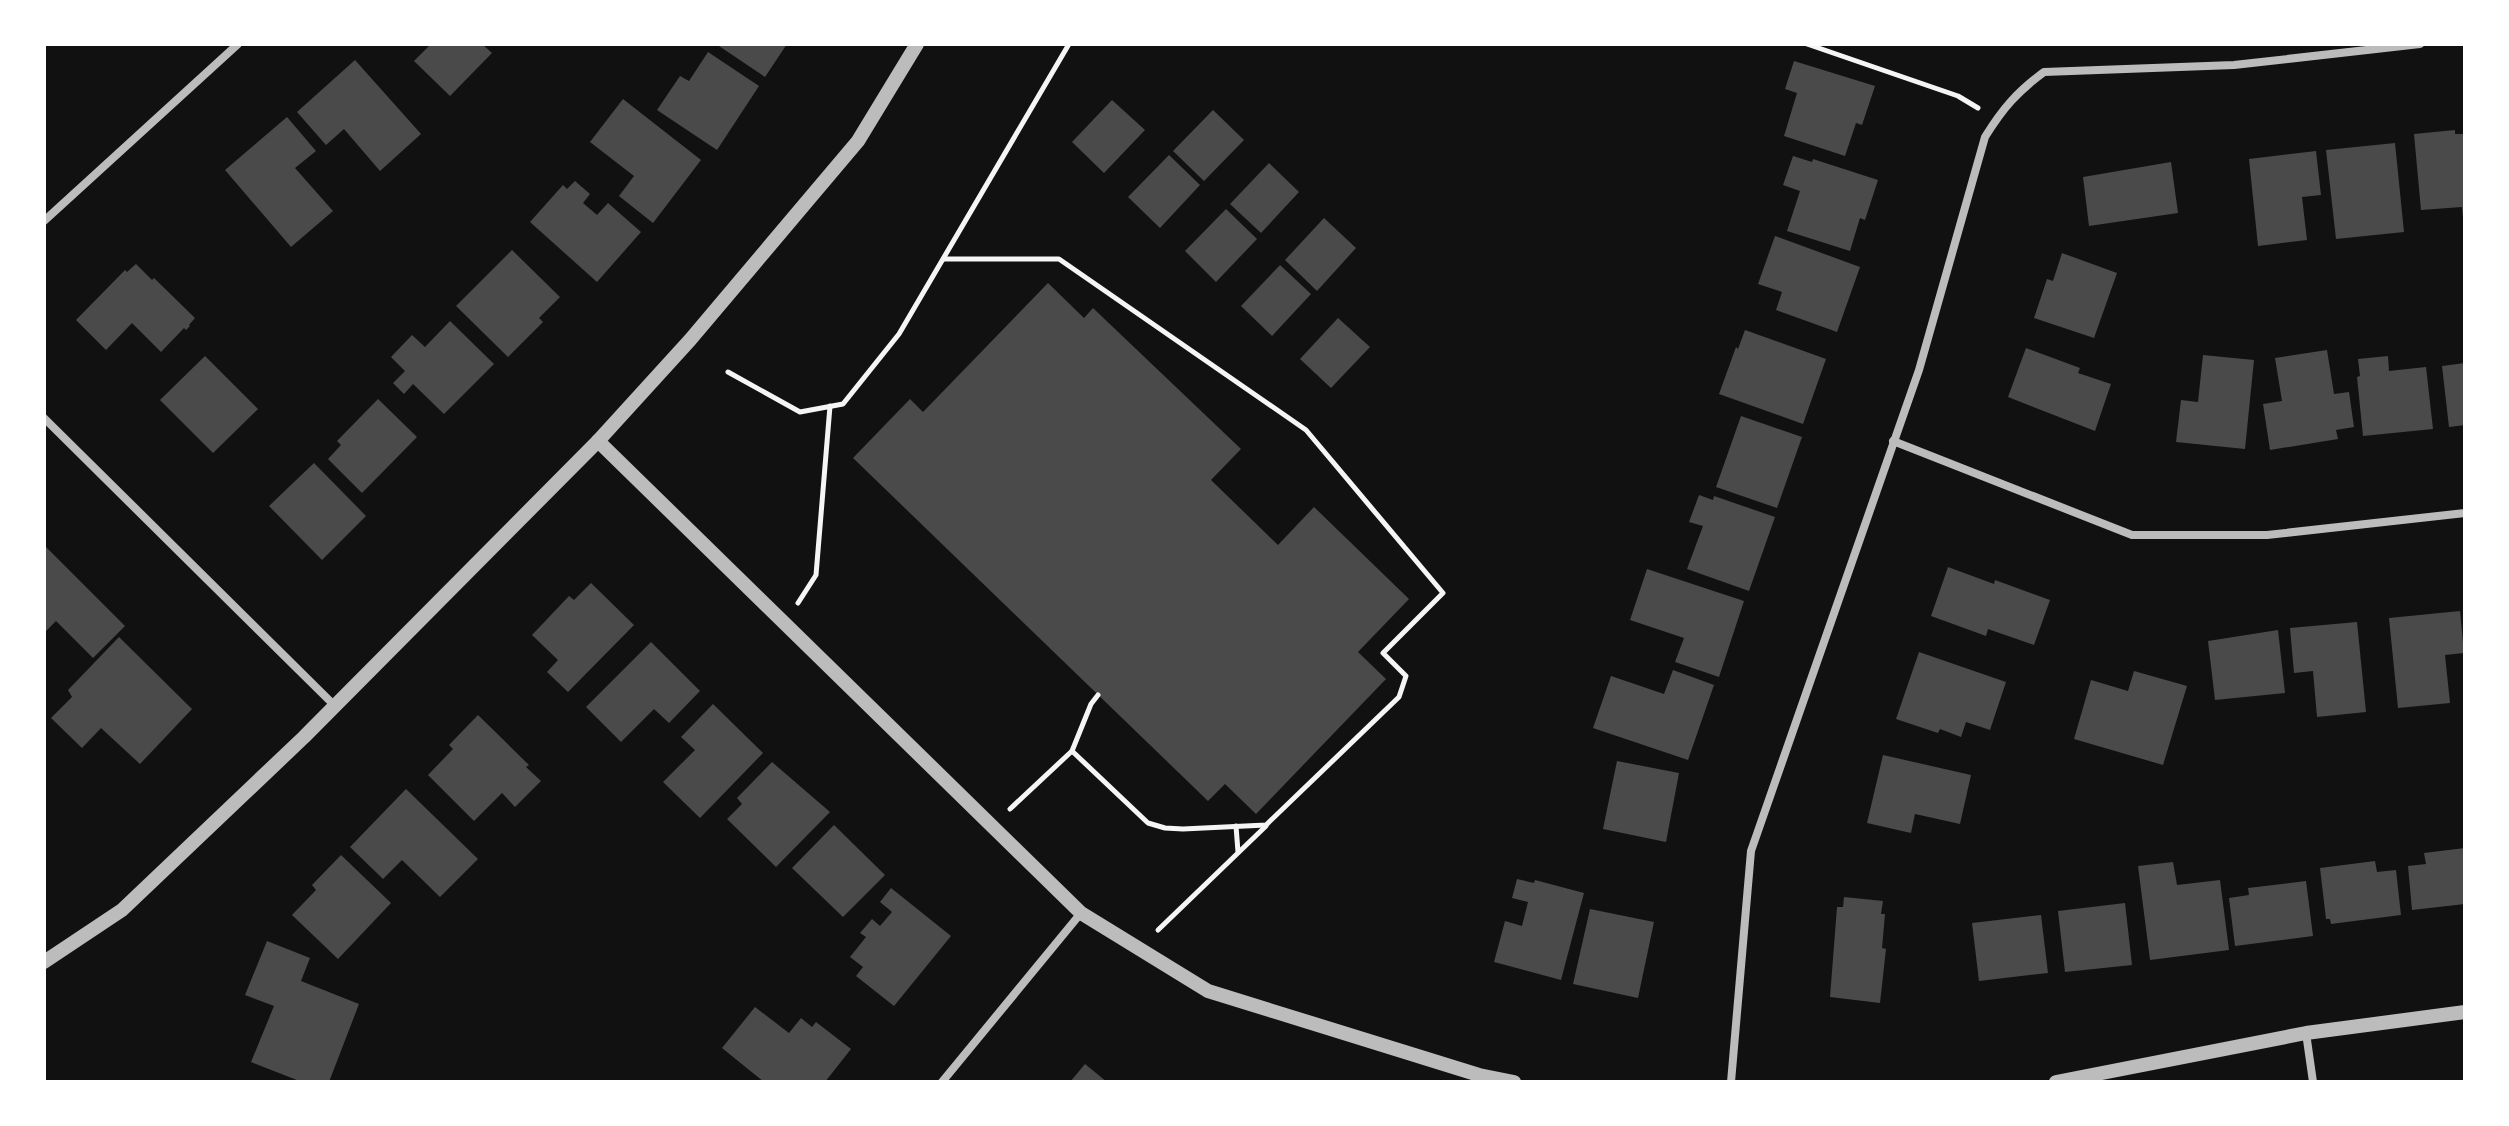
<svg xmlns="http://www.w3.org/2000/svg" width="2509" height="1126" viewBox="0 0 2509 1126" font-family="'Public Sans',sans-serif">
<rect width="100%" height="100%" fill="#111"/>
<g fill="#4a4a4a">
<path d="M431 44H482L492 53 450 96 414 61Z"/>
<path d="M716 44H787L765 77Z"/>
<path d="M708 52 759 86 717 150 657 110 680 76 689 81Z"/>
<path d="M355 60 421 134 380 171 344 129 326 145 297 112Z"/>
<path d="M1794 61 1875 86 1862 125 1856 123 1845 156 1784 136 1797 93 1785 89Z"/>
<path d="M623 99 701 160 653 223 619 196 634 176 590 142Z"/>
<path d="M1112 100 1145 130 1104 173 1072 142Z"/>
<path d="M1213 110 1244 140 1204 181 1173 151Z"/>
<path d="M287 117 316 151 295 168 333 211 291 247 225 170Z"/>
<path d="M2455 130V134H2465V218H2463L2462 207 2421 210 2414 134Z"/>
<path d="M2395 143 2404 232 2336 239 2326 150Z"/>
<path d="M2316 151 2321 195 2302 197 2307 240 2258 246 2249 159Z"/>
<path d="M1169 155 1200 185 1160 228 1128 197Z"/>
<path d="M1793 156 1812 162 1813 159 1878 180 1865 220 1860 218 1850 251 1787 231 1800 191 1783 185Z"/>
<path d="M2171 162 2178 213 2089 226 2083 177Z"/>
<path d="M1269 163 1299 192 1261 233 1230 204Z"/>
<path d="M575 181 590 194 583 203 597 215 608 203 641 232 597 282 530 222 563 185 567 189Z"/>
<path d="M1226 209 1257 239 1216 282 1185 251Z"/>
<path d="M1324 218 1356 248 1317 291 1285 260Z"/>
<path d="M1775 236 1860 267 1837 332 1776 310 1782 292 1758 284Z"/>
<path d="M512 250 560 297 539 318 543 322 508 357 456 306Z"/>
<path d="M2062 253 2117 273 2094 338 2034 318 2047 279 2053 281Z"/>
<path d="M136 264 152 280 154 278 195 318 189 325 190 326 186 330 184 328 161 352 132 323 106 350 76 320 125 270 127 272Z"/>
<path d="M1280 265 1311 294 1272 336 1241 306Z"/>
<path d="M1048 283 1084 318 1093 308 1241 449 1211 480 1278 545 1314 507 1409 599 1358 652 1386 679 1256 814 1225 784 1208 801 853 458 910 399 923 412Z"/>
<path d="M1338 318 1370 347 1331 388 1300 359Z"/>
<path d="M450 321 494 364 444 414 413 384 404 394 393 383 405 371 391 357 412 335 425 347Z"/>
<path d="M1745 330 1826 359 1803 424 1719 394 1736 347 1738 349Z"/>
<path d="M2026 348 2080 368 2078 373 2111 384 2095 431 2008 397Z"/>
<path d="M2327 350 2334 394 2349 392 2354 427 2336 430 2338 439 2270 450 2263 404 2282 401 2275 358Z"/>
<path d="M2203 355 2254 360 2245 449 2176 442 2181 400 2198 402Z"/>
<path d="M205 356 258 409 213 453 160 400Z"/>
<path d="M2388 356 2389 371 2426 367 2433 429 2363 436 2357 377 2360 376 2358 359Z"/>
<path d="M2465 363V425L2449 427 2442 366Z"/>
<path d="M378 399 417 437 362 493 328 459 341 445 337 441Z"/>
<path d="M1741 416 1802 437 1777 508 1716 487Z"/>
<path d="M314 463 366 516 322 560 269 506Z"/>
<path d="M1699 495 1713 500 1714 496 1775 517 1749 591 1687 569 1703 526 1689 522Z"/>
<path d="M44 545 125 626 93 658 56 621 44 633Z"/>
<path d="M1948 567 1994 584 1995 580 2050 600 2034 645 1988 629 1986 636 1931 616Z"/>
<path d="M1647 569 1744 601 1719 677 1675 662 1684 638 1630 620Z"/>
<path d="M591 583 634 625 568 692 547 672 558 660 532 635 569 596 574 600Z"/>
<path d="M2460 611 2464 653 2445 655 2450 703 2398 708 2389 618Z"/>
<path d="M2357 622 2366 712 2317 717 2313 671 2294 673 2290 628Z"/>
<path d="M2278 630 2285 693 2215 700 2208 641Z"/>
<path d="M119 637 192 709 140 764 101 728 82 748 51 718 72 697 68 690Z"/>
<path d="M651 642 700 691 669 723 654 709 621 742 586 707Z"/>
<path d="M1919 652 2006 682 1990 730 1966 722 1961 737 1940 729 1938 733 1896 719Z"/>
<path d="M1673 670 1714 685 1688 760 1593 728 1611 676 1664 694Z"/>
<path d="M2134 671 2187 686 2163 765 2074 739 2091 680 2128 691Z"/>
<path d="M713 704 763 753 700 818 663 782 695 750 681 737Z"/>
<path d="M478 715 529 765 526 767 541 781 515 807 502 793 474 821 428 775 453 749 449 745Z"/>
<path d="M1883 755 1971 775 1960 824 1915 814 1911 833 1867 823Z"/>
<path d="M1617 761 1679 773 1666 842 1603 829Z"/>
<path d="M772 762 830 812 776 867 727 819 742 804 737 798Z"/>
<path d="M406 789 478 859 440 897 402 860 383 879 350 847Z"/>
<path d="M834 825 885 875 843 917 792 868Z"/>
<path d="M2465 848V904L2412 910 2408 866 2426 864 2424 853Z"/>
<path d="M341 855 391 903 338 959 292 915 316 890 312 885Z"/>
<path d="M2375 861 2377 872 2396 870 2401 915 2331 924 2330 919H2326L2320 868Z"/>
<path d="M2173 862 2177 885 2220 880 2229 950 2150 960 2138 866Z"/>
<path d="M1517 879 1534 883 1535 880 1584 893 1561 980 1494 962 1505 921 1522 926 1528 902 1512 898Z"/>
<path d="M2306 881 2313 936 2235 946 2229 898 2249 895 2248 888Z"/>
<path d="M891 888 951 936 894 1006 856 976 863 967 850 957 866 937 860 933 872 919 880 926 892 912 880 902Z"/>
<path d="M1844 897 1883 901 1881 914H1885L1882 948 1886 949 1880 1003 1830 997 1837 907H1843Z"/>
<path d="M2125 903 2132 965 2065 972 2058 911Z"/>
<path d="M1590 909 1654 922 1638 998 1573 984Z"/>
<path d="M2041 915 2048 973 1979 981 1972 923Z"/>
<path d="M267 941 310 958 301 981 359 1004 329 1082H302L251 1062 274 1006 245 995Z"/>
<path d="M755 1007 789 1033 801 1018 812 1027 816 1022 851 1049 825 1082H764L722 1048Z"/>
<path d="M1085 1064 1107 1082H1070Z"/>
</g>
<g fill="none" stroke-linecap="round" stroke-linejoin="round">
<g stroke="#f5f5f5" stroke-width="5">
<path d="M1807 44 1958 96 1978 108"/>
<path d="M944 259H1059L1306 430 1443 593 1383 653 1406 676 1399 697 1266 825 1183 829 1165 828 1148 823 1072 751"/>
<path d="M728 372 800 412 843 404 899 334 1069 44"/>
<path d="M798 603 816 575 830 406"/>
<path d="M1010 809 1072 751 1091 704 1098 695"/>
<path d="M1236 826 1238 852"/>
<path d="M1158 930 1266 826"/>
</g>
<g stroke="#bcbcbc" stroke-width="8">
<path d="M44 221 238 44"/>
<path d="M44 418 335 706"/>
<path d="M1893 441 2132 535H2267L2465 513"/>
<path d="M2306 1033 2313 1082"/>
<path d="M942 1082 1081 913"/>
<path d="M1731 1082 1751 851 1919 370 1985 137C2003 108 2017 92 2044 72L2234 65 2420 44"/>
</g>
<g stroke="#bcbcbc" stroke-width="14">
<path d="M598 441 1081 913 1208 991 1479 1075 1514 1082"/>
<path d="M44 962 122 910 304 737 598 441 690 340 858 141 917 44"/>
<path d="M2056 1082 2306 1033 2465 1012"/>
</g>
</g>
<rect width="2509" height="1126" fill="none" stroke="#ffffff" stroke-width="92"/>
</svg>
